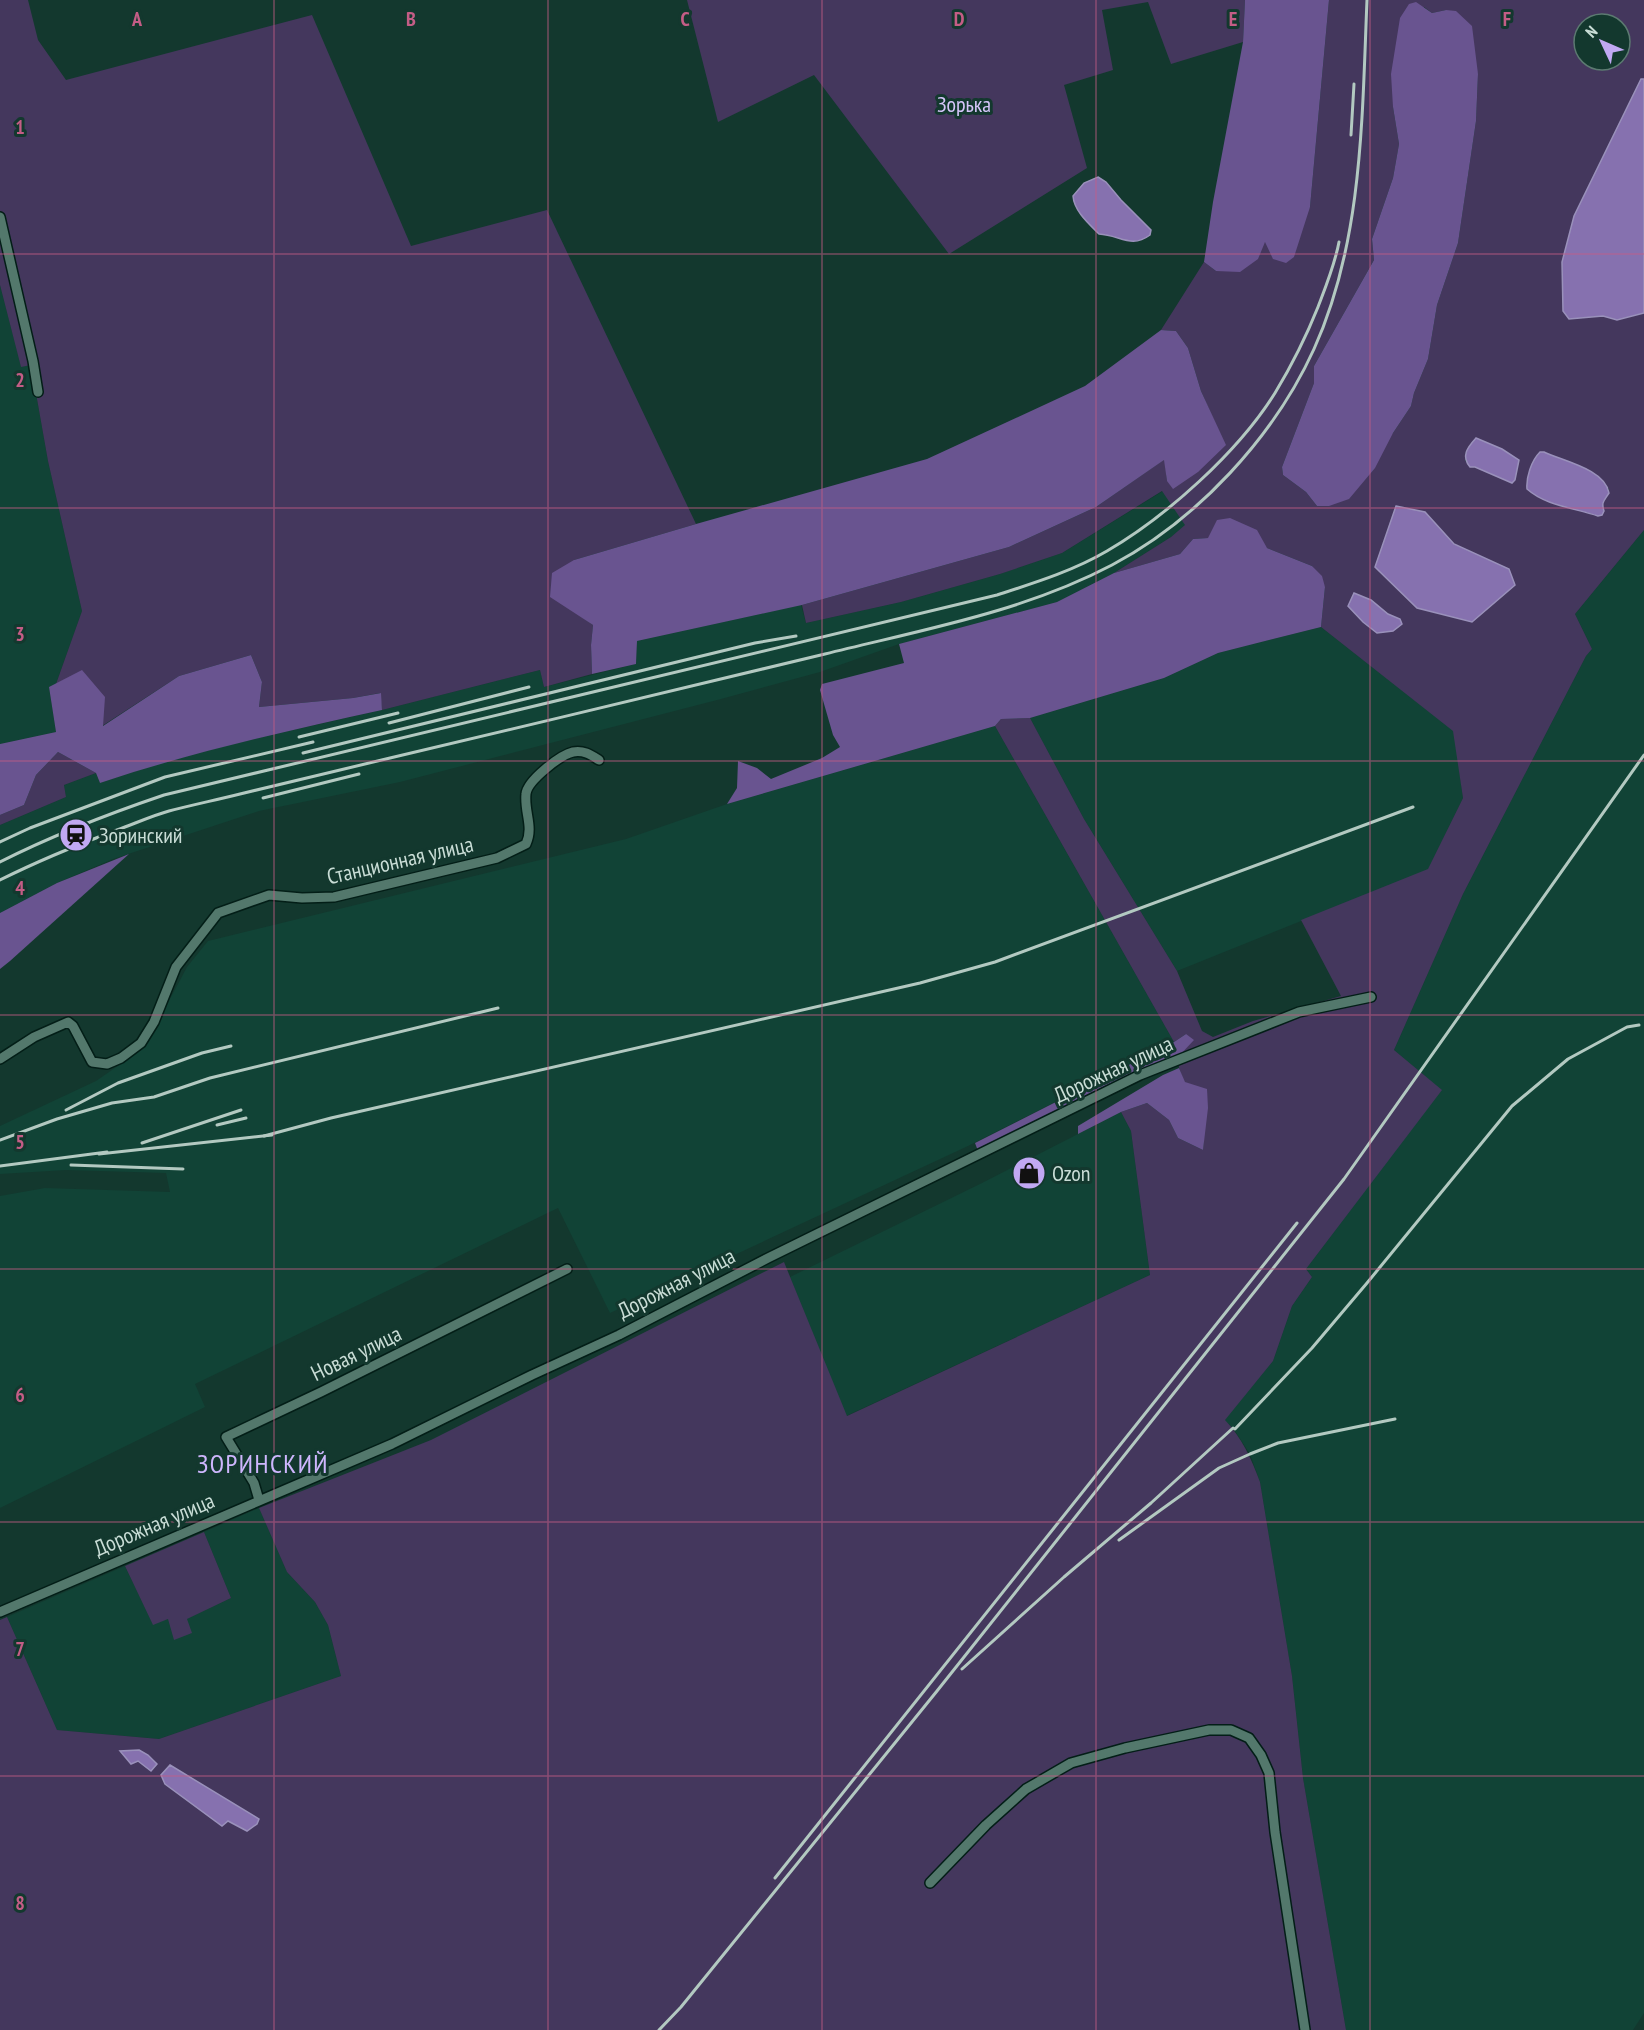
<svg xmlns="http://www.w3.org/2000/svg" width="1644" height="2030" viewBox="0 0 1644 2030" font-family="'PT Sans Narrow',sans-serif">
<rect width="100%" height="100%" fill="#13382e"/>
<g fill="#114336">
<path d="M0 285 21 366 31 365 48 461 82 611 56 684 49 687 56 732 0 744Z"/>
<path d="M1163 491 1186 525 1171 537 1114 573 1057 602 899 644 820 672 721 699 400 782 259 811 113 859 57 883 0 913V825L66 797 64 785 96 773 100 783 157 764 228 745 382 710 540 670 544 687 636 664 637 641 801 605 806 623 901 602 1000 574 1062 553Z"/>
<path d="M1644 530V2013L1633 2030H1346L1303 1778 1292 1676 1260 1482 1250 1454 1233 1428 1224 1420 1273 1361 1292 1306 1312 1277 1306 1269 1441 1090 1394 1050 1463 894 1586 656 1592 649 1575 614Z"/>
<path d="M1321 627 1454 731 1463 798 1428 870 1177 971 1084 819 1030 718 1164 678 1218 653Z"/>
<path d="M995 726 1174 1042 968 1146 610 1313 558 1208 195 1384 205 1407 0 1508V1196L45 1188 170 1192 166 1173 66 1170 0 1174V1126L96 1081 144 1048 187 967 208 941 626 839 727 804Z"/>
<path d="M1121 1112 1131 1131 1150 1275 846 1416 790 1277 982 1183Z"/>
<path d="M259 1508 287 1572 315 1602 328 1625 341 1676 159 1739 57 1730 7 1617 125 1566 153 1624 168 1619 191 1634 186 1619 231 1598 204 1532Z"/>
</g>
<g fill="#44375d" fill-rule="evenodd">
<path d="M0 0H28L38 40 66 80 312 15 411 246 547 210 696 524 574 560 579 615 593 625 591 645 592 674 544 687 540 670 382 710 380 693 353 698 259 707 262 682 251 655 179 676 102 726 82 671 56 684 82 611 48 461 31 365 21 367 0 285Z"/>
<path d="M687 0H1245L1243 42 1171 64 1148 2 1102 10 1113 70 1064 85 1087 168 949 254 814 75 718 122Z"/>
<path d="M1329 0H1644V79H1641L1574 216 1562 263 1569 319 1603 316 1617 320 1644 313V530L1575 614 1592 649 1586 656 1463 894 1394 1050 1442 1090 1306 1269 1312 1277 1292 1306 1273 1361 1225 1420C1242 1438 1251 1458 1260 1482L1292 1676 1303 1778 1346 2030H0V1620L7 1617 57 1730 159 1739 341 1676 328 1625 315 1602 287 1572 259 1508 431 1440 784 1262 847 1416 1150 1275 1131 1131 1121 1112 1147 1103 1169 1120 1178 1138 1203 1150 1204 1136 1179 1068V1056L1186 1034 1174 1042 995 726 1001 719 1030 718 1084 819 1177 971 1202 1031 1213 1037 1253 1021 1341 996 1301 920 1428 869 1463 798 1453 731 1321 627 1325 587 1312 566 1267 548 1208 538 1193 539 1180 554 1114 573 1171 537 1185 525 1162 491 1062 553 1000 574 901 602 806 623 802 605 1009 547 1096 507 1165 459 1167 481 1225 445 1201 391 1188 348 1176 331 1161 330 1204 262 1216 271 1265 242 1310 207ZM1424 7 1432 13 1446 10 1478 74 1476 121 1458 243 1437 305 1428 359 1414 393 1411 406 1393 433 1317 506 1306 492 1283 475 1282 467 1314 383V366L1374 260 1372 239 1393 178 1399 144 1393 107ZM1584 24H1620V60H1584ZM1476 438 1502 449 1518 460 1515 480 1512 483 1465 461V454ZM1544 452 1600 478 1609 489 1598 516 1548 501 1528 476C1532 466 1533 456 1544 452ZM1396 506 1425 512 1454 544Z"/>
<path d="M58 752 96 773 64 785 66 797 0 825V815L24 805 36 775Z"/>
<path d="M204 1532 231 1598 187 1619 192 1633 174 1640 168 1619 153 1625 125 1566Z"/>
</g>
<g fill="#695490">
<path d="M1245 0H1329L1310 207 1294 257 1286 263 1273 259 1265 242 1258 259 1240 272 1216 271 1204 262 1213 202 1243 42Z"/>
<path d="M1416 2 1432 13 1446 10 1456 11 1472 26 1478 74 1476 121 1458 243 1437 305 1428 359 1414 393 1411 406 1393 433 1375 468 1349 499 1329 506H1317L1306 492 1283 475 1282 467 1314 383V366L1374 260 1372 239 1393 178 1399 144 1393 107 1391 74 1400 18 1409 4Z"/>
<path d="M1161 330 1176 331 1188 348 1201 391 1226 445 1198 472 1173 489 1167 481 1164 460 1096 507 1009 547 802 605 637 641 636 664 592 674 591 645 593 625 550 597 552 573 574 560 696 524 927 459 1085 386Z"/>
<path d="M1230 518 1257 530 1267 548 1312 566 1322 576 1325 587 1321 627 1218 653 1164 678 1030 718 1001 719 995 726 727 804 737 788 738 761 757 768 771 779 822 758 840 747 833 735 820 690 822 684 904 663 899 644 1057 602 1114 573 1180 554 1193 539 1208 538 1217 520Z"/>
<path d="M251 655 262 682 259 707 353 698 381 693 382 710C287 731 192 752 100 783L96 773 58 752 36 775 24 805 0 815V744L56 732 49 687 82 670 105 697 103 726 179 676Z"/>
<path d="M129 854 10 961 0 969V913L57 883Z"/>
<path d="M1186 1034 1194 1040 1179 1056 978 1151 975 1143 1174 1042Z"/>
<path d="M1179 1068 1185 1082 1207 1089 1208 1108 1203 1150 1178 1138 1169 1120 1147 1103 1121 1112 1078 1134V1126L1163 1075Z"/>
</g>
<g fill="#8671af" stroke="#9a91bb" stroke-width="1.5">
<path d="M1641 79H1644V313L1617 320 1603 316 1569 319 1563 311 1562 262 1574 216Z"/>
<path d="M1098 177 1106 182 1121 200 1151 230 1150 235C1131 249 1120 235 1099 234 1089 224 1074 211 1073 196L1084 183Z"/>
<path d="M1476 438 1502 449 1519 460 1515 480 1512 483 1475 467H1470C1461 456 1467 448 1476 438Z"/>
<path d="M1540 452H1544C1563 461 1605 469 1609 493 1604 501 1601 502 1604 511L1602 515 1598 516C1575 508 1546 506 1527 489 1526 478 1531 461 1540 452Z"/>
<path d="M1396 506 1425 512 1454 544 1509 569 1515 585 1472 622 1417 608 1375 567Z"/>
<path d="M1354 593 1371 600 1388 614 1400 619 1402 624 1393 631 1377 633 1363 622 1348 606Z"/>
<path d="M139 1750 148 1755 157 1764 151 1771 138 1761 131 1764 120 1751Z"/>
<path d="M170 1765 259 1819 257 1824 247 1831 228 1821 222 1826 165 1784 161 1775Z"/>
</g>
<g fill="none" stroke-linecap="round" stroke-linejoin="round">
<g stroke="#031e17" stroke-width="12">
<g id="street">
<path d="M0 217 33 361 38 392"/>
<path d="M0 1059 34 1037 68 1022 73 1026 92 1062 107 1064 121 1058 141 1043 154 1022 176 967 218 913 269 895 302 898 334 897 497 858 526 844C534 827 524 812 526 794 527 781 560 755 573 752 584 750 591 755 599 760"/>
<path d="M259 1500 254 1483 226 1437 321 1392 567 1269"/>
<path d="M0 1612 392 1444 532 1375 619 1335 768 1258 1140 1075 1299 1012 1371 997"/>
<path d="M930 1883 986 1825 1026 1789 1071 1763 1125 1748 1209 1730H1231L1249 1738 1261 1755 1269 1773 1275 1832 1305 2030"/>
</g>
</g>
<use href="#street" stroke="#53786c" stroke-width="9"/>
<g stroke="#b3c9c1" stroke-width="3">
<path d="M1351 135 1354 84"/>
<path d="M389 723 529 687"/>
<path d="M299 737 398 713"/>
<path d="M303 753 755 643 796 636"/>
<path d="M263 798 359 774"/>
<path d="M0 842 30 828 165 777 313 742"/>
<path d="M0 862C53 835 108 814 164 795L997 595C1034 583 1073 571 1107 551 1167 516 1238 452 1275 393 1292 365 1306 337 1318 307 1326 286 1335 264 1339 242"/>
<path d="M0 880C38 861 77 845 117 830 134 824 151 816 169 811 192 805 216 800 240 794 290 782 340 770 390 758 535 723 680 690 825 654 921 630 1023 612 1112 565 1197 520 1274 437 1314 349 1363 241 1362 117 1367 0"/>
<path d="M66 1110 118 1083 202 1053 231 1046"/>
<path d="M217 1125 246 1118"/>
<path d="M264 1136 331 1118 920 983 995 962 1413 807"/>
<path d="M0 1140 57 1119 112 1103 154 1097 210 1078 498 1008"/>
<path d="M142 1143 241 1110"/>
<path d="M99 1154 272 1135"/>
<path d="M71 1165 183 1169"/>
<path d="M0 1166 107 1152"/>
<path d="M1119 1540 1219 1468 1250 1454 1278 1443 1395 1419"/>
<path d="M962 1669 1064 1577 1151 1503 1233 1428 1235 1429 1312 1348 1367 1283 1512 1106 1568 1059 1627 1027 1639 1025"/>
<path d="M775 1878 1297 1223"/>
<path d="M659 2030 681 2007 937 1691 1344 1179 1644 755"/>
</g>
</g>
<path fill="none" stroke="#c45d86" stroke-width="1.5" stroke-opacity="0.55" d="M274 0V2030M548 0V2030M822 0V2030M1096 0V2030M1370 0V2030M0 254H1644M0 508H1644M0 761H1644M0 1015H1644M0 1269H1644M0 1522H1644M0 1776H1644"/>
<defs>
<g id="station-disc" transform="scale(1.725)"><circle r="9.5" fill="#c1a8f3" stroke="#13382e"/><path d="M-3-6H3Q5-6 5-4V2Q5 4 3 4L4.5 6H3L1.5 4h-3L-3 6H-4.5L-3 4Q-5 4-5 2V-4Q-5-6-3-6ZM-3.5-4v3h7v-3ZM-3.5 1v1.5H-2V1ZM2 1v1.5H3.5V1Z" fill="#111"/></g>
<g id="shop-disc" transform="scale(1.725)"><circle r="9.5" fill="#c1a8f3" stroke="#13382e"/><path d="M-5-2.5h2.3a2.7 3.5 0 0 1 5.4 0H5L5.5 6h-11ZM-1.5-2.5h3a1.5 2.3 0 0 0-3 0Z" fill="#111"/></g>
</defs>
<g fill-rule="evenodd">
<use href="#station-disc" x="76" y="835"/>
<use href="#shop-disc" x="1029" y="1173"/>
</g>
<g text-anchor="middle" stroke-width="6" stroke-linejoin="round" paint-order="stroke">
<g font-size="22" fill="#d6c5fa" stroke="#13382e">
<text x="964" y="112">Зорька</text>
</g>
<g font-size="22" fill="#c9ddd6" stroke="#13382e" text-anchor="start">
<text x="99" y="843">Зоринский</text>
<text x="1052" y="1181">Ozon</text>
</g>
<g font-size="22" fill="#c9ddd6" stroke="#13382e">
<text transform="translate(400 860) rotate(-13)" y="8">Станционная улица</text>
<text transform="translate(1113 1069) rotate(-25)" y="8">Дорожная улица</text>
<text transform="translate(676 1283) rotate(-27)" y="8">Дорожная улица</text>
<text transform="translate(356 1353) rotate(-26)" y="8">Новая улица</text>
<text transform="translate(154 1524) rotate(-23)" y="8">Дорожная улица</text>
</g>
<g font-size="26" letter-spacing="1.5" fill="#ceb6fd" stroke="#13382e">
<text x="263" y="1473">ЗОРИНСКИЙ</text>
</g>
</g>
<g font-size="20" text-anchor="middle" font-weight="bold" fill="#c45d86" stroke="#13382e" stroke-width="6" stroke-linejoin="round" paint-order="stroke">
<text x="137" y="26">A</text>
<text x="411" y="26">B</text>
<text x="685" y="26">C</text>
<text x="959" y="26">D</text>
<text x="1233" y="26">E</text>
<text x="1507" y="26">F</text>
<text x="20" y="134">1</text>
<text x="20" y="387">2</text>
<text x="20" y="641">3</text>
<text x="20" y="895">4</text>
<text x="20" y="1149">5</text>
<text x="20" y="1402">6</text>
<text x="20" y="1656">7</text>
<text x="20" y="1910">8</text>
</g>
<g transform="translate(1602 42) rotate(314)"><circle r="28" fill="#13382e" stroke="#5c7a71" stroke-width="1.5"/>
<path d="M0-4.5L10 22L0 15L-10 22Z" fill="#c1a8f3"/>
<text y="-9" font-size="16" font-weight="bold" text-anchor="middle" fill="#c9ddd6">N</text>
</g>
</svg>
